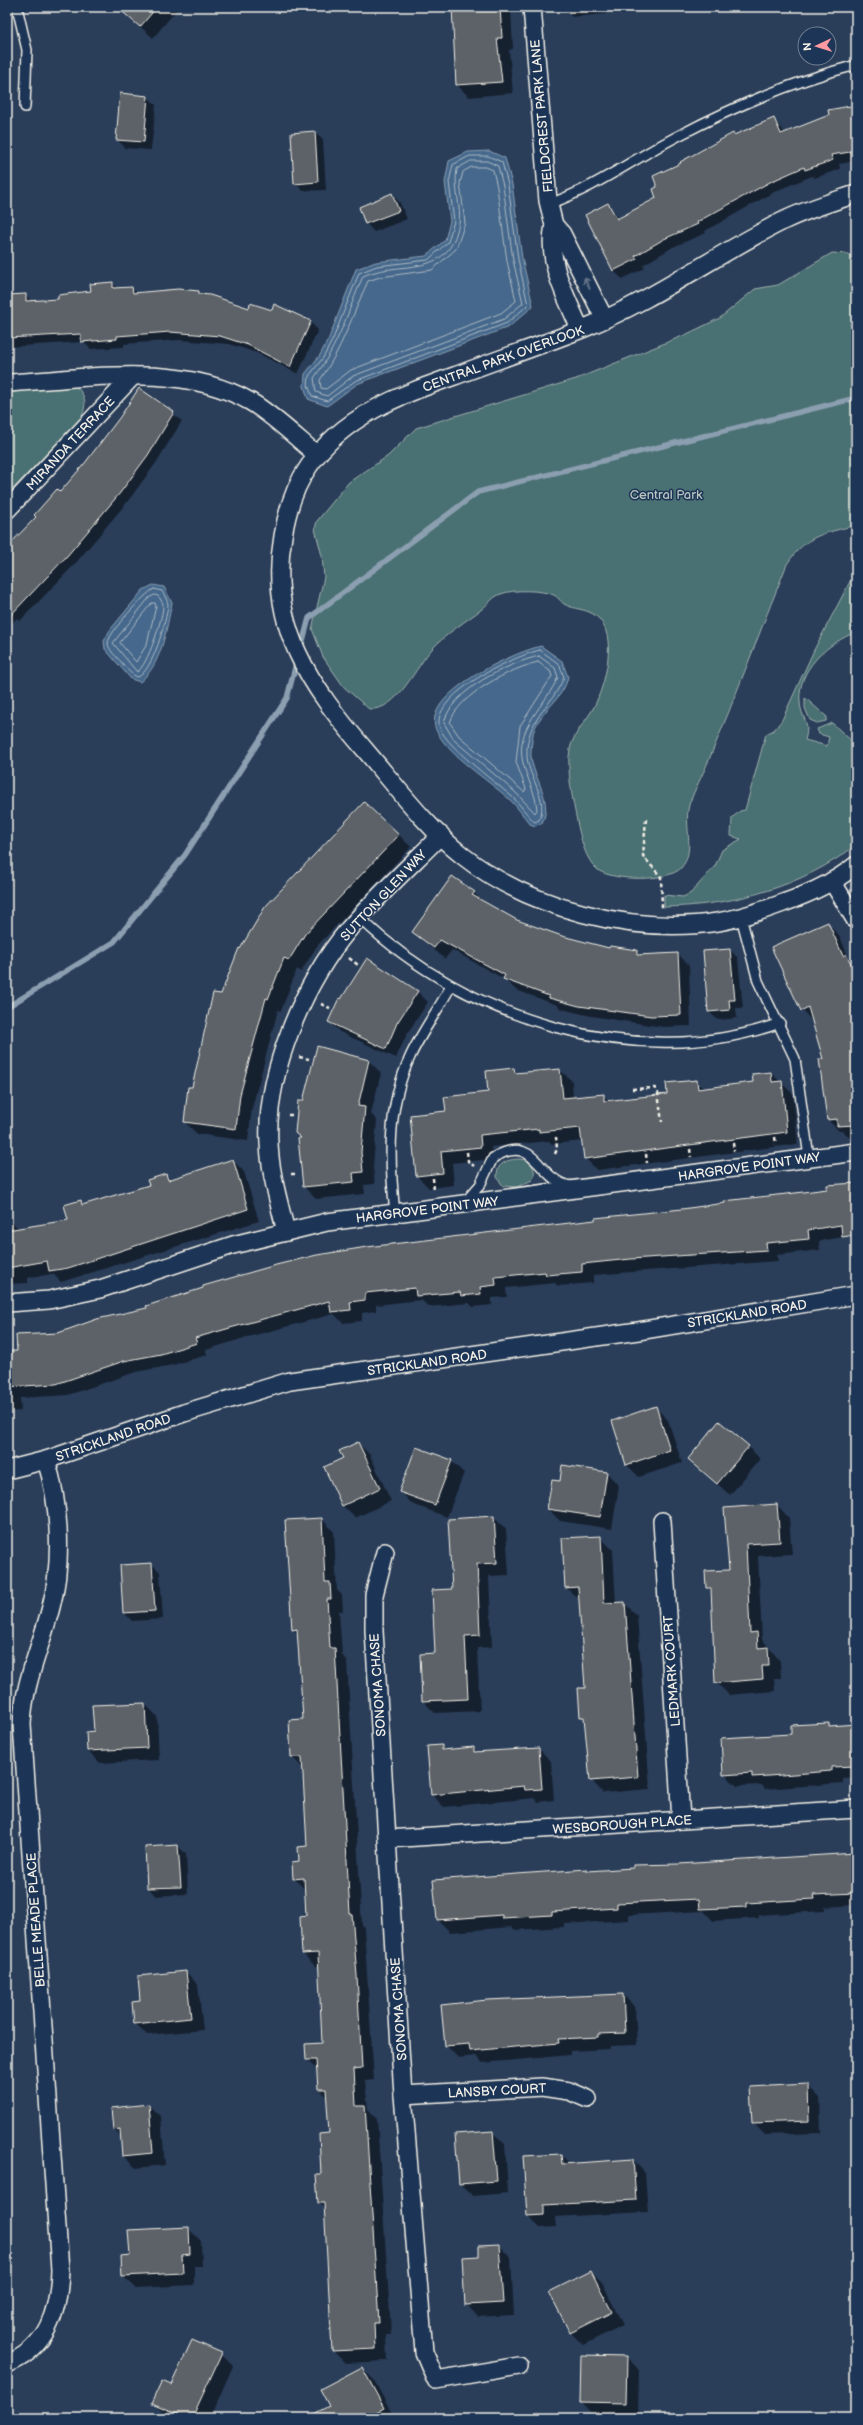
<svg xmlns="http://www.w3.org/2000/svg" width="863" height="2425" viewBox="0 0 863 2425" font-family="'Balsamiq Sans',sans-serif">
<rect width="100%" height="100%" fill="#2a3e5a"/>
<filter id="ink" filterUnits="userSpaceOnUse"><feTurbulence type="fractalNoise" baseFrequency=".025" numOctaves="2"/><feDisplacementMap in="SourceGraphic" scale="8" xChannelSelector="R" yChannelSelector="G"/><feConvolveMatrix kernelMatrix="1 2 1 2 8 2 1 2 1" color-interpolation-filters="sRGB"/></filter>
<g filter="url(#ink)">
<g fill="#4a7072" stroke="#9fb0ad">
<path d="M832 253 848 254 856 258V525C823 534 807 534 787 564 760 630 736 697 708 762 702 776 695 789 690 802 682 823 697 850 681 868 668 882 613 881 598 870 585 860 580 836 577 821 573 802 566 768 570 749 573 734 587 720 594 707 605 685 619 634 596 616 586 608 574 610 564 604 560 601 558 597 554 595 543 590 512 589 501 594 494 596 488 604 482 609 466 621 447 633 433 648 416 665 398 712 369 709L344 687 323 657 312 629 324 577 322 556 315 529 317 521 349 482 388 456 416 428 576 379 685 335 720 318 755 289 778 285Z"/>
<path d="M7 385H74C86 394 88 405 80 419L7 495Z"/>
<path d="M856 570V632C828 643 797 669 800 702 801 719 811 721 805 740L827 746 829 737 819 734 817 729 832 723 856 745V845C802 887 731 906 664 907V895L683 897 691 893 715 866 722 850 741 839 731 836 732 818 740 811 745 810 766 734 774 730 782 720 814 650Z"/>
<path d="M805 698 827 717 826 721 817 723 810 720 805 708Z"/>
<path d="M520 1159C531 1160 538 1170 532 1180L517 1187 503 1186 497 1177C496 1163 508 1159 520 1159Z"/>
</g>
<g fill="#45688c" stroke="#8b9fb1">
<path d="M489 151 505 158 512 184 522 258 533 306 509 327 357 384 327 406 308 399 304 386 305 374 320 355 329 338 356 269 376 262 426 256 445 240 450 221 445 182 449 161 468 152Z"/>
<path d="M153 585 164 587 172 603C166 630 162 664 140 682L131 679 105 649 104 641 110 630 143 590Z"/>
<path d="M541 646 562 661 568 677C564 698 542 710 535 728 532 734 532 743 531 750 529 775 555 798 542 823L535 826 530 824C523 816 517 806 509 799 487 779 450 757 437 732 417 695 515 652 541 646Z"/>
</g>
<g fill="#0007">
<path d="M127 7H179L153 38 123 11Z"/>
<path d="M453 7H511L513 49 509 50 513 93 469 97 457 85Z"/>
<path d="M564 7H605L606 14 572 17Z"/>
<path d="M148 97 156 105 151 150 125 148 117 139Z"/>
<path d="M856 106V161L839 164 840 169 815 178 812 176 778 190 705 231 706 233 673 247 643 265 645 268 622 279 614 271 608 204 620 219 658 198 659 188 683 164 734 136 774 119 785 133Z"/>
<path d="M315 132 323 140 326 190 303 191 295 183Z"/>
<path d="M392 194 400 203 407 219 374 232 366 223Z"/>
<path d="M113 283 118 289 132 288 137 293 198 292 201 296 249 309 310 322 318 330 298 374 257 353 229 344 179 340 124 344V347L91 349 83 342 7 347V296L26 295 32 302 59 300 92 292Z"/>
<path d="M140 389 182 421 156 463 128 501 75 564 20 621 17 618 7 628V551L86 464 121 418Z"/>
<path d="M399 835 411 847 317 946 301 972 297 969 281 1011 278 1010 252 1108 248 1141 197 1134 185 1122 189 1088H193L222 996 241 950Z"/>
<path d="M474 893 484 902 517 921 562 937 610 950 637 951 641 956 678 954 689 965 691 1026 663 1027 591 1016 561 1009 557 1005 516 990 504 979 452 950 445 959 413 932Z"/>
<path d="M827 923 839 935 850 960 856 966V1137L850 1138 843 1131H839L828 1120 825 1059 813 1022 802 1010Z"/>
<path d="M730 950 738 958 743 1008H736L737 1018 718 1020 709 1012Z"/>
<path d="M418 992 428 1002 407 1034 396 1058 340 1032 329 1022Z"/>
<path d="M369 1061 381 1073 371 1114 377 1120 373 1167 375 1184 364 1185 365 1194 316 1199 304 1187V1102Z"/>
<path d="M514 1069 519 1074 560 1070 572 1081 573 1098 603 1095 609 1101 668 1095 697 1082 704 1089 754 1083 771 1073 793 1094 798 1144 597 1170 585 1158 583 1141 552 1144 549 1141 491 1147 493 1159 452 1163 454 1185 429 1188 417 1176 447 1112 489 1093Z"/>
<path d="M233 1160 244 1172 259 1221 61 1282 53 1274 28 1278V1283L7 1284V1223H13L19 1229 69 1220 80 1201 85 1205 150 1186 166 1175 171 1180Z"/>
<path d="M856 1183V1235L819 1241 820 1250 777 1255 778 1261 593 1275V1283L558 1286 555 1283 506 1288 507 1297 491 1298 492 1305 473 1307 469 1303 429 1307 421 1300 376 1305V1311L362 1313V1321L343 1323 334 1314 241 1339 206 1350 207 1355 173 1365 136 1372 68 1395 20 1398 21 1411 7 1412V1352H18L58 1334 148 1308 317 1256 541 1226 726 1204 828 1190V1186Z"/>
<path d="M656 1408 668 1420 682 1463 639 1477 627 1465Z"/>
<path d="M358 1443 370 1455 391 1501 355 1518 343 1506 325 1468 344 1459Z"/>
<path d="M748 1446 760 1459 730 1495 689 1459Z"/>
<path d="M451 1461 464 1473 447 1517 412 1504 400 1491Z"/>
<path d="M607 1473 619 1486 612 1529 560 1521 548 1509 561 1482Z"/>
<path d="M777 1505 789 1518 792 1554 758 1556 762 1639 780 1661 781 1678H774L775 1691 729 1695 716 1682 713 1593 707 1587 730 1571 725 1509Z"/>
<path d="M493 1517 506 1529 509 1575 489 1576 492 1647 477 1648 480 1711 435 1713 422 1700 453 1590Z"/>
<path d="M322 1519 334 1532 337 1590 342 1595 343 1611H339L342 1655 347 1661 362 1925 364 1927 374 2080 365 2081 368 2110 377 2119 390 2315 391 2335H386L387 2361 345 2363 333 2351 325 2209 319 2203 330 2134 328 2098 319 2089 318 2071 307 2060 323 2044 320 1966H315L303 1954 307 1917 305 1890 294 1878 308 1847 303 1768 292 1757 290 1721 304 1720 298 1635 293 1629Z"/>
<path d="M601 1538 613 1550 616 1604 624 1603 637 1615 650 1789 603 1793 591 1780 586 1721 581 1716 586 1689 580 1600 566 1588Z"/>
<path d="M152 1564 160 1572 163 1619 132 1621 124 1613Z"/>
<path d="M145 1704 157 1716 159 1760 100 1763 88 1751 95 1732Z"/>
<path d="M828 1724 831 1727 856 1725V1778L843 1779V1783L765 1789 762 1785 737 1786 724 1774 792 1735Z"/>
<path d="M441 1746 446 1750 474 1748 478 1753 539 1749 551 1761 554 1800 538 1802 535 1798 444 1807 432 1795Z"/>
<path d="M178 1846 186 1854 188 1894 156 1896 148 1888 146 1848Z"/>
<path d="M856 1854V1905L825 1907V1911L759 1915V1918L713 1921 704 1911 629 1915V1920L564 1924V1927L515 1930 512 1927 450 1932 438 1920 586 1870 588 1872Z"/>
<path d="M186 1972 198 1985 203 2030 147 2035 135 2023 141 2002Z"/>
<path d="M623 1995 635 2007 637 2045 610 2046V2049L570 2051V2055L483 2063 476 2056 458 2058 446 2045Z"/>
<path d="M807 2085 820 2098 821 2133 765 2135 753 2123Z"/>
<path d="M148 2105 161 2117 165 2165 136 2168 123 2156 122 2137 114 2130Z"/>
<path d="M492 2132 505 2144 508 2193 473 2196 460 2184Z"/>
<path d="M561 2155 571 2165 633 2160 645 2173 648 2212 555 2217 556 2227 540 2228 528 2216 524 2157Z"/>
<path d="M188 2228 201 2241 202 2266H194V2285L136 2288 123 2276 131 2256Z"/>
<path d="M499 2246 511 2258 514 2315 478 2317 466 2304 480 2257Z"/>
<path d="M856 2258V2277L849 2270Z"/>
<path d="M591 2272 603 2284 623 2325 583 2345 571 2333 551 2292Z"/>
<path d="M221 2354 233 2366 210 2418H173L166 2415 153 2402 172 2387Z"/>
<path d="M627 2357 639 2370 638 2415 593 2414 581 2401Z"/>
<path d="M362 2368 374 2380 394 2418H331V2406Z"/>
<path d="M564 2414 568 2418H556Z"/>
</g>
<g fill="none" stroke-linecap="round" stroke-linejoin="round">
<g stroke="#aebac3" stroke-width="1">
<path d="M470 156H488L502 162 508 185 518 259 528 305 507 323 355 381 327 401 312 396 308 385 309 376 323 358 333 339 359 273 377 266 428 260 448 242 454 221 449 182 453 165Z"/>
<path d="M471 161H487L498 166 503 186 513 260 523 303 504 319 353 376 327 396 316 392 314 378C339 344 347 314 363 276 402 259 448 281 459 223 462 207 453 189 457 169Z"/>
<path d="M472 167H486L493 170 497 187 507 261 516 301 501 313 351 370 326 389 321 388 320 380C342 349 352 316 368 281L380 277 432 270 456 249 465 223 460 183 463 172Z"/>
<path d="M154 589 162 591C164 595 168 601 168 605 166 622 153 670 138 677 131 675 127 669 122 663 118 658 108 650 108 643 109 632 144 594 154 589Z"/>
<path d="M155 595 158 596C160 598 162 602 163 604 164 616 147 667 137 672L113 643 149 598Z"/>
<path d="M152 603H155L156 606 147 644 136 662 120 643Z"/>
<path d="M540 650 559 664 564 677C551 709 525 719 527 757 529 779 549 799 539 820L535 822C529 818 518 801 510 795 495 782 441 742 439 725 435 692 515 656 540 650Z"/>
<path d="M539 656 555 668 558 677C546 706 514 727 523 763 527 779 536 793 537 810L535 813 515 792 454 740 444 723C451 690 509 663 539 656Z"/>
<path d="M538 662 550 671 552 676 520 726 516 762 526 789 524 792 459 736 450 723C457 695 512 668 538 662Z"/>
</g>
<g stroke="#8b9fb1" stroke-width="5.5">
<path d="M301 648 309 618 478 492 856 398"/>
<path d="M7 1007 114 942 185 855 287 698 297 660"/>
</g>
</g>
<g fill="#5c6267" stroke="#f4f1e8">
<path d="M117 7H157L140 27Z"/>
<path d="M452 7H500L502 38H497L502 82 456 85Z"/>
<path d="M120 93 148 96 144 142 116 140Z"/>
<path d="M856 105V151L831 155 833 160 805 170 804 167 770 182 697 222 698 224 664 239 635 256 637 259 613 271 585 215 608 203 617 219 656 198 653 189 657 187 653 176 681 163 680 162 733 133 734 135 774 118 781 134 829 115 828 110Z"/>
<path d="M315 131 318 182 294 184 291 133Z"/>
<path d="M392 193 399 211 365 224 359 207Z"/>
<path d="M113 282V288L132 287 133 293 178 289 199 291V294L210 295 249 308 250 303 272 310 274 304 311 321 290 367 248 345 220 336 170 332 117 336V339L81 342V334L7 338V295L26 294V301L58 299V295L91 291 90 284Z"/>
<path d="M139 388 174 412 148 455 120 493 67 556 7 619V547L36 517 34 515 57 489 60 492 85 463 120 417Z"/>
<path d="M364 802 399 835 305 934 289 960 284 958 268 999 266 998 240 1095 236 1129 184 1122 188 1087H192L213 993 221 994 239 948 240 949 265 907Z"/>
<path d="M452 876 475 892 472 895 517 920 562 936 609 948 610 946 637 950V955L678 953 681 1015 651 1016 579 1006 549 998V996L503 979 505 975 440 940 434 948 412 932Z"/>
<path d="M828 922 843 956 846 954 856 973V1125L837 1126V1119L827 1120 819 1059H823L808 1007 801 1011 771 947Z"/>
<path d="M730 949 735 1000H729L730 1010 708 1012 703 951Z"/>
<path d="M367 958 418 991 397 1023 386 1049 328 1022 339 998 341 999Z"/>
<path d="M317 1046 369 1060 358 1106 365 1107 361 1152 363 1172 353 1173 354 1182 303 1187 298 1138H301L295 1133 298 1101H303Z"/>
<path d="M514 1068 515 1073 560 1069 563 1098 604 1094V1101L667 1094 666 1083 697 1080 698 1089 753 1082 752 1074 771 1072 772 1082 782 1081 787 1132 584 1159 580 1128 539 1132V1129L480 1135 481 1147 441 1151 443 1173 416 1176 410 1115 446 1111 444 1097 488 1092 486 1071Z"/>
<path d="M233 1159 248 1209 68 1268 49 1271 47 1261 7 1268V1230L68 1220 64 1205 81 1200 82 1205 149 1185 147 1180 166 1174 168 1180Z"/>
<path d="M856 1183V1235L842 1237 841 1225 808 1230 809 1239 766 1243 767 1250 631 1259 582 1264V1272L546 1275 545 1272 495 1277 496 1285 480 1287 481 1294 461 1296 460 1292 416 1296 415 1288 365 1293V1300L350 1302 351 1310 331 1312 329 1301 230 1328 195 1338 197 1343 161 1354 124 1361 56 1384 7 1387V1351H17L16 1335 58 1333 97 1319 147 1308 146 1306 203 1288V1286L276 1265 317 1255 367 1247 595 1220V1218L682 1209 725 1203 724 1201 804 1192 827 1189V1185Z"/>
<path d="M656 1406 670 1450 626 1465 612 1421Z"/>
<path d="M719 1421 749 1446 717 1484 688 1459Z"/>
<path d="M358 1442 380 1488 342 1506 324 1467 343 1458 339 1451Z"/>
<path d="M416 1447 452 1460 435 1505 399 1492Z"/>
<path d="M562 1465 607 1472 600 1517 547 1509 552 1480 560 1481Z"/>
<path d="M777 1504 780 1542 746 1544 750 1633 757 1632 758 1648 768 1647 769 1666H762L763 1679 715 1683 711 1588H706L705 1571 729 1570 724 1508Z"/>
<path d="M494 1516 497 1563 477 1564 480 1635 465 1636 468 1699 422 1701 420 1654 435 1653 432 1590 452 1589 448 1519Z"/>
<path d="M322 1518 325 1582H330L331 1599H327L330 1648H335L350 1914H352L357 1976 362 2068 354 2069 356 2106H365L379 2323H374L375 2349 332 2351 324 2203H318L316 2174H321L319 2134 329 2133 326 2089H318L316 2060H306L305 2044 322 2043 318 1953 302 1954 300 1917 306 1916 304 1878 293 1879 292 1862 299 1861 298 1847 307 1846 302 1757H291L289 1720 303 1719 297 1629 292 1630 285 1520Z"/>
<path d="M601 1536 604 1603 625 1602 638 1777 590 1781 584 1717H580L578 1688H585L578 1587 565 1588 562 1538Z"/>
<path d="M152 1563 155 1611 123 1613 120 1565Z"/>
<path d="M145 1703 147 1748 87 1751 86 1732 94 1731 92 1705Z"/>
<path d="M829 1723V1726L856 1724V1766L831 1767V1771L769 1776 752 1777V1773L723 1775 721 1738 791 1734V1725Z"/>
<path d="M442 1745V1750L474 1747V1752L539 1748 542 1789 525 1790 524 1786 431 1795 427 1746Z"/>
<path d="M178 1845 181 1887 147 1888 145 1847Z"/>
<path d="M856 1853V1893L813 1895 814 1899 747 1903V1907L700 1909 699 1899 617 1903V1908L552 1912V1915L502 1918V1915L437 1920 433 1880 587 1869V1871L633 1868V1865L679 1864Z"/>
<path d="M186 1971 191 2018 134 2024 132 2002 140 2001 138 1976Z"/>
<path d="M623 1994 625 2033 598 2034V2037L558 2039 559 2043 470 2051 469 2044 445 2046 441 2005 487 2000Z"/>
<path d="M808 2084 809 2121 752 2123 750 2087Z"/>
<path d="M149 2104 153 2153 122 2156 120 2129 113 2130 111 2108Z"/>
<path d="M493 2131 497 2181 459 2184 455 2134Z"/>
<path d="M561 2154 562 2164 633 2159 636 2200 544 2205V2215L527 2216 523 2156Z"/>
<path d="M189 2227 190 2254 182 2255 183 2273 122 2276 121 2256 130 2255 128 2230Z"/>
<path d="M499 2245 503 2303 465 2305 462 2257 479 2256V2246Z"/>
<path d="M591 2271 612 2312 570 2333 549 2292Z"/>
<path d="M192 2340 222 2353 192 2418H186L152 2403 162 2381 171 2385Z"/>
<path d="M581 2355 627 2356 626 2403 580 2402Z"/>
<path d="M362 2367 384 2408 365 2418H306L329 2406 320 2389Z"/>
</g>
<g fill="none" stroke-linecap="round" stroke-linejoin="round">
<g stroke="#f4f1e8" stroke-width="12">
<g id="lane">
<path d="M17 7 27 50 25 107"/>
<path d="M549 204C595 188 635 158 678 136 735 106 794 81 856 65"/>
<path d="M741 917 758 981 795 1059 809 1157"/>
<path d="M360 918C465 1019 638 1074 780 1023"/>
<path d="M465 1202 480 1185 493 1158C536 1132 536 1179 570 1186"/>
<path d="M395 1213C389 1159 387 1107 410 1057 421 1033 438 1010 451 986"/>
</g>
</g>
<g stroke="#f4f1e8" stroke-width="20">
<g id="street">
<path d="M532 7 548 201 554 225"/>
<path d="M856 194C832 202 808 209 785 220 718 253 657 298 587 327 545 344 502 358 460 374 404 394 344 414 309 466 294 487 287 511 283 536 267 625 310 686 366 751 396 786 426 827 463 856 530 909 634 935 718 922 741 918 762 911 783 903 809 894 835 882 856 865"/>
<path d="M580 329C566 296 546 262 554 225L562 234 604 318"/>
<path d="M7 383C85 379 180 361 251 402 273 415 298 439 317 455"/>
<path d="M7 510 133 376"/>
<path d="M832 881 856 921"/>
<path d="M286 1232C279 1202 270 1173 269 1143 265 1073 304 983 348 930 376 897 410 866 441 835"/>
<path d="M7 1303 49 1300 100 1289 233 1245 327 1222 856 1152"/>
<path d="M7 1470 46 1460 184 1413 290 1381 638 1331 856 1295"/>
<path d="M662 1521 681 1820"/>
<path d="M385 1552 374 1595V1631L403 2095 424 2352 436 2380 519 2366"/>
<path d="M387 1839 856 1809"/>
<path d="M403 2095 542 2087 569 2091 588 2099"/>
<path d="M7 2364C48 2348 59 2310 60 2270L22 1725C23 1684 41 1647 51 1607 63 1562 60 1504 46 1460"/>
</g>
</g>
<g stroke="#f4f1e8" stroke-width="2.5" stroke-dasharray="4 3" stroke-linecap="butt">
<path d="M646 819 643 856 661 877 662 908"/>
<path d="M349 958 358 965"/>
<path d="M321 1004 330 1008"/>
<path d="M299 1057 309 1059"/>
<path d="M632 1089 655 1088 658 1093 662 1122"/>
<path d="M288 1115H294"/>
<path d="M775 1137 776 1144"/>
<path d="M733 1143 734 1151"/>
<path d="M690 1149 691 1157"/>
<path d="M467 1152 468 1161 474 1166"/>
<path d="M555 1154 557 1149 556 1137"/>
<path d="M646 1154 647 1163"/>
<path d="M291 1174H298"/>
<path d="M433 1178 434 1191"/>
</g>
<use href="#lane" stroke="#1d3557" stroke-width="9"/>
<use href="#street" stroke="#1d3557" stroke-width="17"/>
</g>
<defs><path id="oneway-shaft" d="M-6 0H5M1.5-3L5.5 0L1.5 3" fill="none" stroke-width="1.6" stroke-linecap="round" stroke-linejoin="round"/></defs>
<use stroke="#68778a" href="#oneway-shaft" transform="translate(587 283) rotate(-117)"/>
</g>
<g text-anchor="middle" stroke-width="3" stroke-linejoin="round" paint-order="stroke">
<g font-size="13" fill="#f4f1e8" stroke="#1d3557">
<text transform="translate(541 116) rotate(-95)" y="5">FIELDCREST PARK LANE</text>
<text transform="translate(503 358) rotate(-20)" y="5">CENTRAL PARK OVERLOOK</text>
<text transform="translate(70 443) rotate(-47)" y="5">MIRANDA TERRACE</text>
<text transform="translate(383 895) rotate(-47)" y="5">SUTTON GLEN WAY</text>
<text transform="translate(749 1166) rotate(-8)" y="5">HARGROVE POINT WAY</text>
<text transform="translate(427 1209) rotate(-7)" y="5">HARGROVE POINT WAY</text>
<text transform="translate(747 1313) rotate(-9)" y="5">STRICKLAND ROAD</text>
<text transform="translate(427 1362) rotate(-8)" y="5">STRICKLAND ROAD</text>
<text transform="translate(113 1437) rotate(-19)" y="5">STRICKLAND ROAD</text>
<text transform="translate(671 1671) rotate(-94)" y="5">LEDMARK COURT</text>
<text transform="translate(377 1685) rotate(-94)" y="5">SONOMA CHASE</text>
<text transform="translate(622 1824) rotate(-4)" y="5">WESBOROUGH PLACE</text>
<text transform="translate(35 1920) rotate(-94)" y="5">BELLE MEADE PLACE</text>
<text transform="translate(398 2009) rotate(-94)" y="5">SONOMA CHASE</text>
<text transform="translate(497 2090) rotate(-3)" y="5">LANSBY COURT</text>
</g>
<g font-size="13" fill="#b8c4bf" stroke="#1d3557">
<text x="666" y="499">Central Park</text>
</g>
</g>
<rect width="863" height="2425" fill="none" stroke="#1d3557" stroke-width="24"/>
<rect x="12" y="12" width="839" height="2401" fill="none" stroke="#f4f1e8" stroke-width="1.5" filter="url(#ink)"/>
<g transform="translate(817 46) rotate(266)"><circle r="19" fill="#1d3557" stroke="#738091"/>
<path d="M0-3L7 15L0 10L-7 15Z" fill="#ff9aa2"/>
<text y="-6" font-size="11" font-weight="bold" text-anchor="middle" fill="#f4f1e8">N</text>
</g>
</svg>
